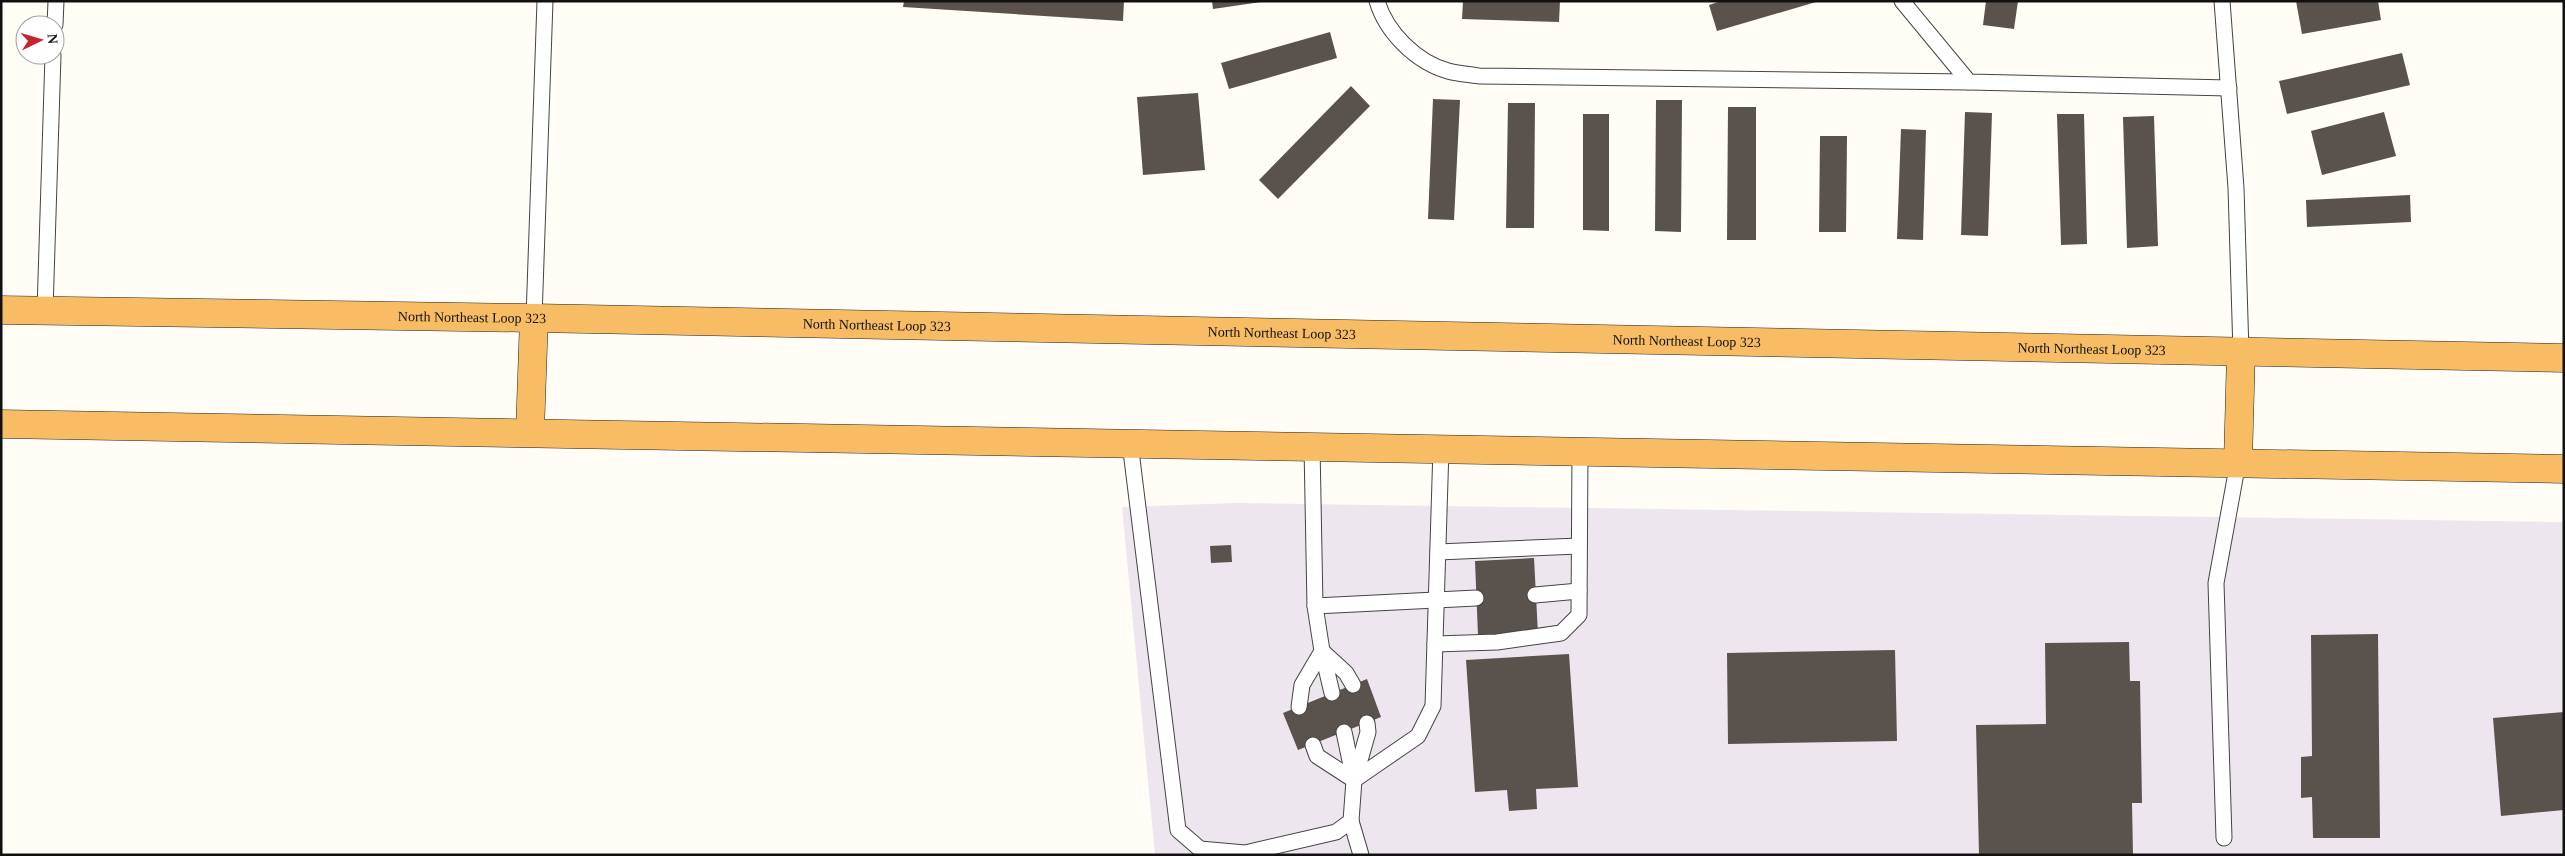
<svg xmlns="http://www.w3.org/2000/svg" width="2565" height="856" viewBox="0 0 2565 856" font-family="Georgia,serif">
<rect width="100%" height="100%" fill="#fffdf5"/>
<path fill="#eee6ef" d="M1237 503 2564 522V855H1155L1122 507Z"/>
<g fill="#5a524d">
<path d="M904 1H1124L1123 21 903 7Z"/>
<path d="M1212 1H1261V2L1213 9Z"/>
<path d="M1463 1H1560L1559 22 1462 19Z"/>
<path d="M1721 1H1816V2L1717 31 1709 5Z"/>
<path d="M1986 1H2018L2014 29 1983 25Z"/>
<path d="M2296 1H2378L2381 20 2302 34Z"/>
<path d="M1330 32 1337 58 1229 89 1221 63Z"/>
<path d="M2402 53 2410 85 2287 114 2279 81Z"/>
<path d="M1351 86 1370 106 1278 199 1259 180Z"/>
<path d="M1198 93 1205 170 1143 175 1137 97Z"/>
<path d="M1433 99 1460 100 1454 220 1428 219Z"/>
<path d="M1656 100H1682L1681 232 1655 231Z"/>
<path d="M1508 103H1535L1534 228H1506Z"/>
<path d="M1728 107H1756V240H1727Z"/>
<path d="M1965 112 1992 113 1988 236 1961 235Z"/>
<path d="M2384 112 2396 156 2322 175 2311 131Z"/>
<path d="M1583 114H1609V231L1583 230Z"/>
<path d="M2057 114H2084L2087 244 2061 245Z"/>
<path d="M2154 116 2158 246 2127 248 2123 117Z"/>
<path d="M1901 129 1926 130 1923 240 1897 239Z"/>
<path d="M1820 136H1847L1846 232H1819Z"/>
<path d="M2410 195 2411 222 2307 227 2306 200Z"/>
<path d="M1231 545 1232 562 1211 563 1210 546Z"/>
<path d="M1534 558 1538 634 1478 636 1475 561Z"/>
<path d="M2378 634 2380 838H2313L2312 797 2301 798V757L2312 756 2311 635Z"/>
<path d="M2129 642 2130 681H2140L2142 803H2132L2133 855H1979L1976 725 2046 724 2045 643Z"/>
<path d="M1895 650 1897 741 1728 744 1727 653Z"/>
<path d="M1569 654 1578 787 1536 789 1537 809 1509 811 1507 790 1475 792 1466 660Z"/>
<path d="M1367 679 1381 717 1298 750 1283 713Z"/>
<path d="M2564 712V810L2501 816 2493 718Z"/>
</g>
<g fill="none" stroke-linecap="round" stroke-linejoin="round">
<g stroke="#444" stroke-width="17">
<g id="service">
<path d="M1377 1C1386 32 1416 62 1448 71 1458 74 1469 74 1479 76L1969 82"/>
<path d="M1902 1 1969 82 2229 88"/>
<path d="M2222 1 2236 188 2241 352"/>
<path d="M55 25 56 1"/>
<path d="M45 311 53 55"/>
<path d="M534 318 545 1"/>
<path d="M1130 443 1178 830 1200 849 1245 853 1336 832 1351 821 1354 780 1344 732"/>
<path d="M1312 446 1315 606 1322 651 1332 693"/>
<path d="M1438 552 1579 546"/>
<path d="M1535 595 1579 591"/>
<path d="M1315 606 1476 598"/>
<path d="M1435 644 1497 642 1561 633 1579 615 1580 451"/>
<path d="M1299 707 1302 685 1322 651 1346 673 1353 685"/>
<path d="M1313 745 1317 756 1354 780"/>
<path d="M1355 778 1368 732 1367 723"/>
<path d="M1354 780 1418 736 1433 706 1441 448"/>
<path d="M1351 821 1361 855"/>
<path d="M2224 838 2216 583 2238 462"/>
</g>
</g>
<g stroke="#222" stroke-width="29">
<g id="trunk">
<path id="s1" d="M1 310 534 318 2564 358"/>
<path d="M1 424 2564 469"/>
<path d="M530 431 534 318"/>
<path d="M2238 462 2241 352"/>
</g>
</g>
<use href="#service" stroke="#fff" stroke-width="15"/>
<use href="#trunk" stroke="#f7bc64" stroke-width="28"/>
</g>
<g text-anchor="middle" stroke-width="5" stroke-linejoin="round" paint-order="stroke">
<g font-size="14" fill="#111" stroke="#fff">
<text dy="5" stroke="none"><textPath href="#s1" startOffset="471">North Northeast Loop 323</textPath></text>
<text dy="5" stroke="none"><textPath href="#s1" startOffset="876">North Northeast Loop 323</textPath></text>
<text dy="5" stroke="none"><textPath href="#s1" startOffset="1281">North Northeast Loop 323</textPath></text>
<text dy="5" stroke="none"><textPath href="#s1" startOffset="1686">North Northeast Loop 323</textPath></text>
<text dy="5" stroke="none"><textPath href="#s1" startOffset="2091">North Northeast Loop 323</textPath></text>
</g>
</g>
<rect width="2565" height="856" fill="none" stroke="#111111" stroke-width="5"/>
<g transform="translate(40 40) rotate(85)"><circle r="24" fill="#ffffff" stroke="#a0a0a0"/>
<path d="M0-4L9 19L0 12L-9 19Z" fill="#c4262e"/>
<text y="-8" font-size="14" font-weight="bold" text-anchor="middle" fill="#111111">N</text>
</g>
</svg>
